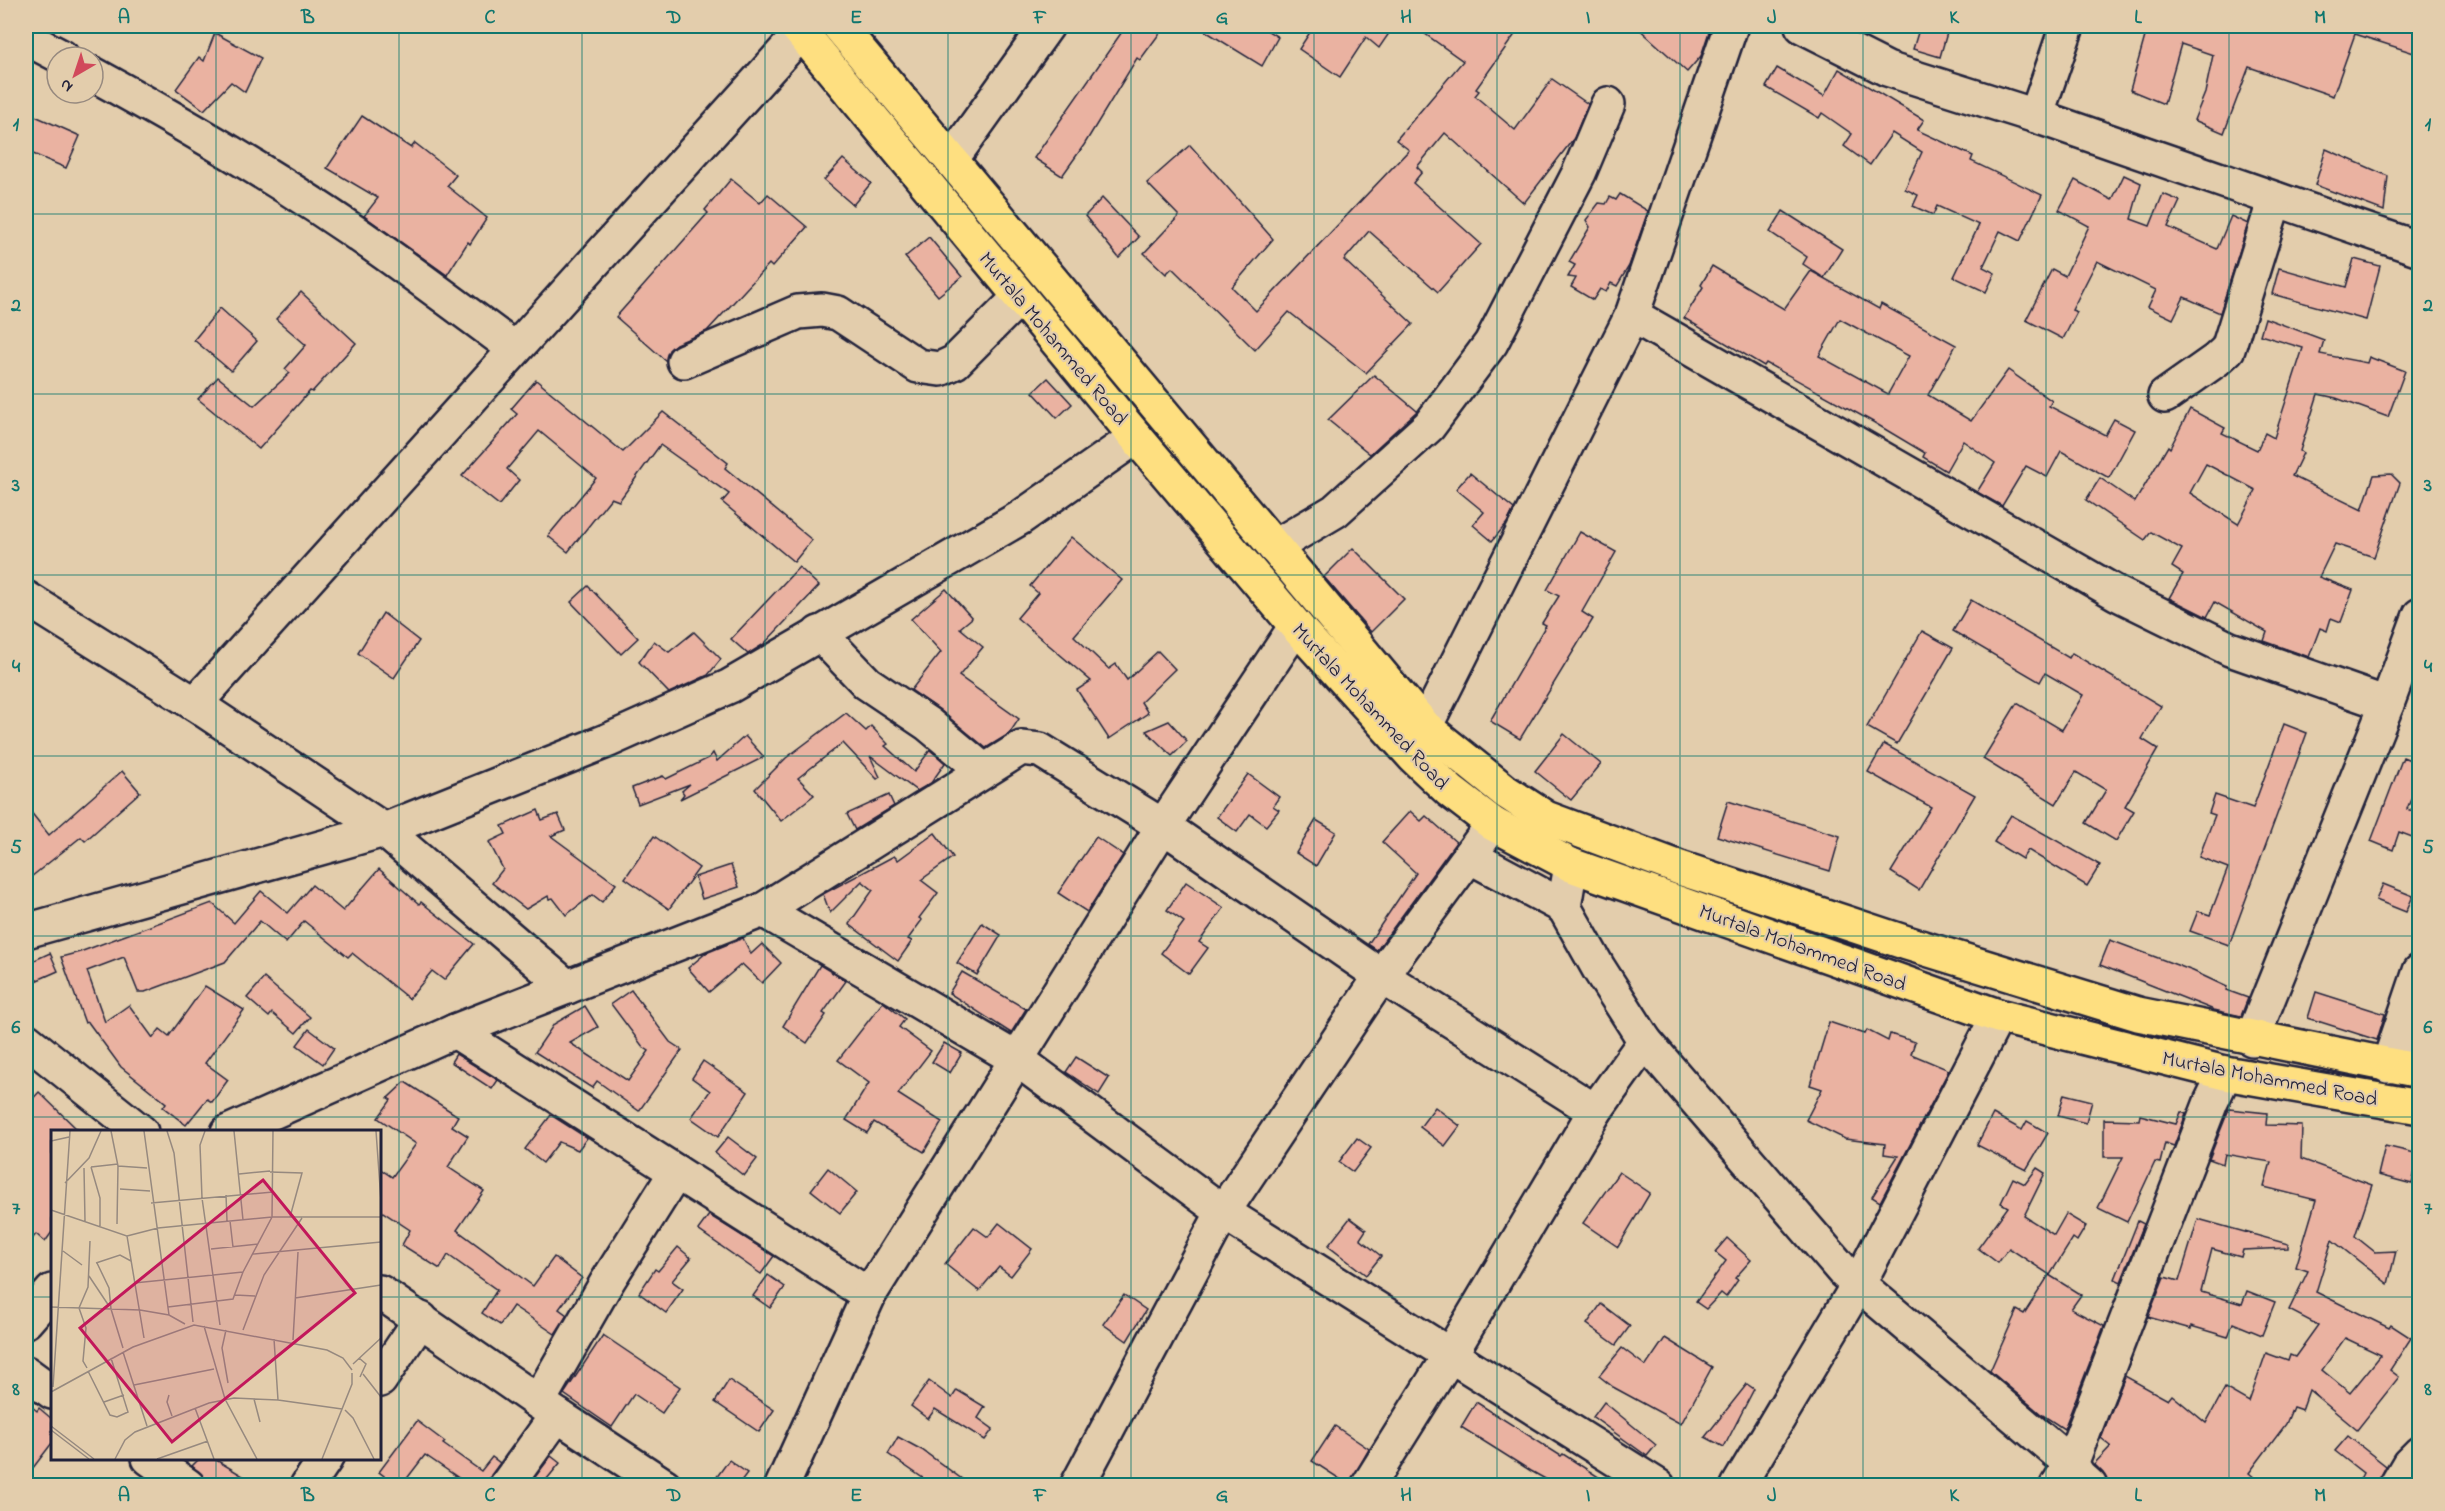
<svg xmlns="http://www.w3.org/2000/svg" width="2445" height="1511" viewBox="0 0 2445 1511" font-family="'Indie Flower',sans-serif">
<rect width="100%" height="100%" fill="#e3cdac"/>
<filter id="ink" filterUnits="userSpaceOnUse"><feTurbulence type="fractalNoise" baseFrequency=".0167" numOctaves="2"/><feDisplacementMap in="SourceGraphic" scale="12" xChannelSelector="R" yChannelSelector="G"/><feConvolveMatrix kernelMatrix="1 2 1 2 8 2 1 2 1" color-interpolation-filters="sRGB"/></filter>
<g filter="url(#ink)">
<g fill="#eab2a1" stroke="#22223b" stroke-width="1.5" fill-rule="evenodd">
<path d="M1126 26H1165L1140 60 1137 58 1084 145 1062 176 1034 158Z"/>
<path d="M1197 26H1260L1278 37 1262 66Z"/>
<path d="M1314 26H1394L1379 48 1366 37 1340 77 1299 49Z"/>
<path d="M1414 26H1521L1476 89 1479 91 1475 96 1515 130 1552 79 1588 104 1574 138 1524 203 1445 133 1417 167 1422 172 1413 183 1481 244 1438 292 1369 231 1344 260 1413 324 1366 373 1289 312 1255 350 1172 268 1166 274 1144 253 1179 216 1147 183 1190 145 1273 239 1232 287 1256 311 1409 150 1396 140 1463 61Z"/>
<path d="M1636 26H1702L1709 32 1701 56 1687 72Z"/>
<path d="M1920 26H1949L1940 57 1913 49Z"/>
<path d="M2135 26H2420V55L2355 34 2333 96 2249 67 2224 133 2194 120 2205 93 2213 55 2181 44 2164 104 2130 90 2146 33 2135 29Z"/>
<path d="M215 33 261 58 245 92 231 82 204 110 176 89 199 57 204 61Z"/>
<path d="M1777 68 1824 96 1839 69 1924 120 1917 130 1973 156 1971 161 2042 195 2020 241 2000 231 1983 267 1995 273 1986 292 1954 277 1979 225 1937 206 1933 215 1913 206 1918 195 1905 189 1922 152 1892 133 1870 165 1844 146 1852 134 1822 113 1819 118 1766 87Z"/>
<path d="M26 112 80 136 66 168 26 151Z"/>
<path d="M362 116 411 148 415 143 456 175 447 186 487 218 470 244 468 242 447 275 364 216 378 198 327 168Z"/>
<path d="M2326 149 2388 176 2384 211 2315 185Z"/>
<path d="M843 159 871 183 853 205 824 180Z"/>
<path d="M2124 175 2141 183 2131 219 2150 226 2163 194 2180 201 2168 227 2217 249 2231 216 2248 224 2220 313 2184 297 2173 319 2148 307 2156 290 2097 261 2072 310 2077 312 2063 339 2026 320 2052 269 2065 276 2089 226 2059 210 2075 180 2112 200Z"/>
<path d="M731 179 760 203 768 194 807 227 772 267 769 264 707 331 676 344 669 350 666 361 616 317 708 213 705 210Z"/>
<path d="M1620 194 1648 211 1629 266 1617 286 1611 283 1606 292 1600 289 1593 300 1571 287 1576 278 1568 277 1575 265 1569 262 1590 227 1586 220 1599 203 1606 204 1610 197 1616 200Z"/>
<path d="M1102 198 1139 237 1119 258 1085 216Z"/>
<path d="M1783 211 1842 249 1824 278 1803 264 1807 257 1770 232Z"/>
<path d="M929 237 962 277 938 296 905 257Z"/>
<path d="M2354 259 2380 266 2366 320 2272 294 2279 268 2346 287Z"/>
<path d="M1712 266 1784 309 1811 271 1879 309 1881 304 1956 345 1928 395 1971 421 2008 370 2052 401 2049 406 2105 435 2114 419 2135 430 2109 478 2061 451 2047 477 2026 466 2002 506 1977 492 1995 463 1963 441 1946 471 1923 457 1925 453 1873 422 1766 363 1764 366 1684 318 1703 287 1701 285ZM1840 319 1909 356 1888 394 1819 356Z"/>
<path d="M301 292 356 343 312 392 310 391 259 449 198 399 218 377 254 406 290 373 285 369 306 345 276 319Z"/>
<path d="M220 308 257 341 231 371 194 340Z"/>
<path d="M2265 318 2324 340 2320 354 2367 363 2369 357 2405 371 2388 417 2336 398 2318 394 2300 451 2303 453 2292 476 2362 510 2374 475 2391 474 2400 483 2374 557 2335 544 2319 577 2353 590 2341 622 2331 618 2327 631 2320 628 2309 657 2264 641 2267 632 2215 602 2207 617 2169 598 2183 574 2172 567 2182 549 2151 532 2145 540 2086 500 2100 478 2135 502 2168 446 2170 448 2190 409 2225 428 2222 433 2257 450 2265 433 2274 438 2303 348 2260 335ZM2206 464 2256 490 2238 524 2190 493Z"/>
<path d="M1374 375 1417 411 1370 454 1328 420Z"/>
<path d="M1048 378 1072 404 1057 418 1033 392Z"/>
<path d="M536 380 623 452 663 412 728 463 725 468 812 540 794 562 722 502 729 494 660 445 619 501 611 498 568 552 548 536 596 478 539 431 507 469 519 480 499 505 462 476 517 414 511 409Z"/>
<path d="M1470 473 1514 509 1507 523 1492 541 1473 525 1484 512 1456 489Z"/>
<path d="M1580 532 1616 552 1582 612 1593 619 1520 739 1490 721 1546 625 1542 623 1559 596 1547 590Z"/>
<path d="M1071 537 1122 580 1074 636 1109 669 1116 664 1127 680 1158 651 1175 669 1141 702 1148 713 1109 739 1077 690 1091 681 1017 618 1038 593 1030 586Z"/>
<path d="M1353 548 1404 599 1371 632 1324 577Z"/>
<path d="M799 567 819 586 764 644 748 654 731 639Z"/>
<path d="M588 586 638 638 621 654 571 602Z"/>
<path d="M946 589 972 618 960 628 983 647 959 676 1019 719 1009 734 986 748 940 710 911 690 941 652 911 619Z"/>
<path d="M1971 600 2069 658 2072 653 2161 706 2142 739 2158 749 2125 806 2134 811 2116 841 2086 823 2106 790 2076 772 2056 804 1983 759 2017 703 2062 730 2083 695 2045 673 2040 682 1953 631Z"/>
<path d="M383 613 419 641 394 678 358 653Z"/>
<path d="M1922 631 1953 648 1897 744 1867 727Z"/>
<path d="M694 632 721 659 708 675 669 693 639 662 654 641 669 652Z"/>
<path d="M846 713 866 731 871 726 888 744 885 746 914 772 930 750 945 763 931 783 917 791 870 756 880 777 877 779 843 743 798 778 814 795 781 821 755 789 786 758Z"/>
<path d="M1169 721 1187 741 1172 756 1146 731Z"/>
<path d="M2284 724 2307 733 2229 945 2190 931 2198 911 2210 915 2228 868 2199 857 2215 815 2209 813 2215 795 2253 808Z"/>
<path d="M1564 734 1601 764 1571 800 1535 771Z"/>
<path d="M745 736 764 757 680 799 684 794 682 791 690 784 638 804 632 788 663 776 666 779 709 758 713 753 717 761Z"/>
<path d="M1884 744 1975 795 1919 890 1891 872 1931 807 1868 772Z"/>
<path d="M2403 757 2420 764V776L2407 809 2420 814V840L2399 832 2393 850 2371 841Z"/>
<path d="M122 771 140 792 85 841 81 837 26 881V806L49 835Z"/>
<path d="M1248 774 1279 797 1273 806 1279 810 1266 826 1250 814 1237 832 1217 817Z"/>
<path d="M889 795 894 806 855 830 847 814Z"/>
<path d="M1728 801 1840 836 1830 871 1717 836Z"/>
<path d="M538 810 542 820 558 814 565 830 551 836 616 884 602 902 593 895 566 915 553 898 549 899 548 896 526 909 492 883 503 869 489 842 506 834 502 826Z"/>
<path d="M1410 811 1421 821 1426 816 1456 842 1377 950 1368 944 1416 873 1382 842Z"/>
<path d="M2011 815 2100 865 2087 886 2028 850 2022 859 1994 842Z"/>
<path d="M1316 820 1336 832 1316 866 1296 853Z"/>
<path d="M935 833 953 857 921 880 938 893 919 918 922 920 908 939 912 941 898 961 849 924 873 890 862 881 830 913 823 894 894 856 898 860Z"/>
<path d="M654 836 699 868 669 909 625 878Z"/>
<path d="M1096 837 1123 855 1087 912 1058 893Z"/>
<path d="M731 865 739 887 702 899 695 877Z"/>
<path d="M379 869 419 904 421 902 474 944 444 980 432 971 409 999 352 953 348 957 304 921 286 943 260 921 225 962 145 992H138L124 957 87 971 105 1022 129 1005 153 1038 160 1029 169 1036 205 986 244 1010 205 1063 228 1080 212 1102 207 1099 186 1125 163 1107 166 1103 121 1067 88 1022 85 1023 61 957 80 952 212 903 234 923 261 891 288 913 312 885 343 911Z"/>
<path d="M1186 882 1224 908 1199 942 1208 948 1189 974 1161 953 1184 922 1167 910Z"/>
<path d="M2383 884 2413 896 2406 912 2376 900Z"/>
<path d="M982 923 1001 935 977 975 957 963Z"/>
<path d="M743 938 751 954 762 944 781 963 762 983 742 964 709 992 688 968 706 953Z"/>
<path d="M2110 940 2193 971 2227 987 2226 990 2248 998 2241 1016 2214 1010 2100 965Z"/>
<path d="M50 953 58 971 26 985V964Z"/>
<path d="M820 965 846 981 823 1013 826 1015 807 1043 783 1026Z"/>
<path d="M962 972 1026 1009 1011 1033 949 993Z"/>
<path d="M264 978 310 1017 296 1033 272 1013 269 1017 247 998Z"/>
<path d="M631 990 670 1042 682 1050 639 1111 597 1081 592 1088 535 1052 554 1024 585 1006 598 1027 570 1043 628 1081 649 1051 643 1047 611 1004Z"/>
<path d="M2316 992 2385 1014 2377 1040 2308 1018Z"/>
<path d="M883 1002 905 1019 899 1027 931 1051 898 1094 942 1122 924 1152 874 1122 867 1133 846 1120 869 1083 838 1060Z"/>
<path d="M1829 1022 1865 1034 1867 1030 1888 1041 1890 1034 1915 1042 1911 1054 1949 1070 1880 1202 1872 1197 1898 1156 1884 1154 1885 1144 1845 1139 1806 1120 1822 1089 1810 1085Z"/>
<path d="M309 1029 334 1048 323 1064 297 1045Z"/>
<path d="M944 1043 962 1053 950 1073 932 1062Z"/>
<path d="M456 1054 498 1080 492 1089 451 1062Z"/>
<path d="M1076 1057 1109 1078 1099 1094 1066 1072Z"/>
<path d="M703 1061 748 1092 718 1137 691 1118 710 1091 692 1078Z"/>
<path d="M405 1082 458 1116 452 1126 468 1136 448 1167 484 1191 457 1230 533 1286 554 1257 582 1278 559 1309 567 1315 555 1334 513 1306 500 1325 482 1313 497 1290 448 1255 440 1269 402 1245 410 1230 380 1210V1169L392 1177 416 1144 378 1118 391 1100 388 1098Z"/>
<path d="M39 1092 79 1131H52V1232L45 1242 36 1234 26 1247V1106Z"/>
<path d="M2064 1094 2092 1101 2086 1123 2058 1116Z"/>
<path d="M1435 1107 1460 1126 1445 1146 1420 1127Z"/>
<path d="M2229 1109 2267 1113 2266 1125 2302 1126 2301 1159 2372 1185 2355 1236 2375 1252 2396 1251 2388 1284 2332 1240 2316 1292 2389 1328 2391 1325 2411 1338 2390 1370 2399 1377 2357 1430 2309 1390 2302 1410 2293 1407 2286 1424 2249 1473 2263 1485H2109L2103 1473 2094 1464 2111 1446 2101 1438 2125 1376 2168 1400 2172 1395 2206 1423 2225 1388 2249 1402 2266 1353 2288 1361 2290 1355 2295 1357 2318 1325 2289 1310 2308 1271 2296 1267 2316 1200 2264 1187 2271 1162 2225 1154 2223 1164 2209 1159ZM2345 1338 2381 1355 2350 1393 2322 1370Z"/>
<path d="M2181 1112 2186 1114 2174 1146 2165 1143 2160 1163 2155 1162 2127 1222 2098 1208 2123 1157H2104V1119L2139 1120 2140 1115 2176 1124Z"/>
<path d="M1993 1114 2022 1130 2027 1121 2048 1133 2026 1170 1977 1145Z"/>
<path d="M551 1115 587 1138 578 1150 559 1142 543 1163 525 1149Z"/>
<path d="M728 1137 757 1159 744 1176 715 1153Z"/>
<path d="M1357 1138 1371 1148 1353 1172 1339 1162Z"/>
<path d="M2385 1146 2419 1154 2412 1184 2378 1175Z"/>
<path d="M828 1168 857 1192 840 1213 811 1190Z"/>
<path d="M2037 1168 2045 1173 2024 1216 2054 1235 2066 1214 2086 1226 2077 1241 2073 1238 2050 1275 2009 1248 1998 1263 1978 1248 2008 1207 2001 1203 2013 1178 2025 1184Z"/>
<path d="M1619 1172 1650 1193 1618 1247 1583 1223Z"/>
<path d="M709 1215 774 1256 761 1274 698 1230Z"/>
<path d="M1350 1218 1366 1230 1360 1239 1381 1256 1366 1275 1328 1246Z"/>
<path d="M2198 1219 2288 1244V1248L2243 1250 2241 1257 2212 1249 2201 1292 2242 1304 2247 1291 2275 1302 2262 1335 2233 1323 2228 1337 2191 1326V1329L2148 1317 2164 1277 2179 1281Z"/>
<path d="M2138 1221 2144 1224 2121 1282 2115 1279Z"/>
<path d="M999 1223 1032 1249 1011 1276 999 1267 979 1291 945 1264 974 1227 988 1237Z"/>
<path d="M1727 1238 1751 1260 1735 1278 1738 1280 1726 1297 1721 1293 1706 1309 1696 1302 1726 1261 1715 1252Z"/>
<path d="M678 1247 691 1258 672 1281 683 1289 666 1313 639 1293 655 1269 658 1271Z"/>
<path d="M768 1275 785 1287 770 1308 753 1296Z"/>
<path d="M2049 1275 2081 1295 2071 1309 2104 1326 2064 1429 2041 1414 1990 1371 2017 1310 2024 1314Z"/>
<path d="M1124 1295 1146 1310 1127 1341 1103 1324Z"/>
<path d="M1601 1304 1630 1326 1616 1345 1587 1324Z"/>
<path d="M603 1335 680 1387 662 1413 634 1394 612 1427 564 1394Z"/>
<path d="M1665 1338 1712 1367 1681 1424 1613 1387 1599 1376 1622 1348 1646 1366Z"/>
<path d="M729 1380 774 1410 759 1432 715 1402Z"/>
<path d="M929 1381 952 1398 957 1390 985 1407 978 1418 993 1429 985 1440 935 1409 928 1419 911 1406Z"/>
<path d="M1747 1384 1754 1389 1724 1447 1705 1437Z"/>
<path d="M26 1402 37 1411 39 1408 52 1419V1443L26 1477Z"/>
<path d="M1476 1402 1561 1456 1563 1454 1611 1485H1556L1531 1471 1461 1427Z"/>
<path d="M1604 1402 1656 1445 1647 1456 1593 1417Z"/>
<path d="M417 1421 445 1442 443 1444 481 1471 492 1457 500 1463 491 1475 487 1485H469L425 1455 402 1485H396L379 1472Z"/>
<path d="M1335 1426 1369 1449 1349 1485 1312 1461Z"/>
<path d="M2348 1436 2386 1466 2377 1485H2357L2363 1473 2335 1451Z"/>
<path d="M898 1437 922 1450 970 1485H933L888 1454Z"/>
<path d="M551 1456 560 1463 542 1485H529Z"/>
<path d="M200 1458H213L258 1485H211L192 1466Z"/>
<path d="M729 1460 747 1473 738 1485H711Z"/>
</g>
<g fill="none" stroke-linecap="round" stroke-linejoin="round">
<g stroke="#22223b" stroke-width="38">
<g id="minor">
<path d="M1802 26 1887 69 2036 116 2420 249"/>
<path d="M26 38 62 57"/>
<path d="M93 74C190 127 286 183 376 247 423 280 469 315 515 349"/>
<path d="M2036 116 2067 26"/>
<path d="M951 160 1047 26"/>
<path d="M1632 315 2118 594 2230 649 2387 704"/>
<path d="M684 361 798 312 822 310 838 313 918 366 940 369 955 362 1020 297"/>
<path d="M2165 396 2216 360 2228 349 2275 199"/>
<path d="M1274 547 1335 511 1429 426 1491 343 1579 173 1608 104"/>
<path d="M26 598 195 704 384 830 567 987"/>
<path d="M819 633 867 683 928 724 983 770"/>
<path d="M195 704 802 32"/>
<path d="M1425 727 1632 315 1731 26"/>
<path d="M1471 857 1564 907"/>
<path d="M1571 865 1564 907 1599 969 1645 1041 1844 1272 2071 1464 2079 1476 2090 1486"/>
<path d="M763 910 1018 1060 1223 1212 1658 1486"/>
<path d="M26 931 384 830 609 740 730 686 1020 518 1136 437"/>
<path d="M455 1031 869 1295"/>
<path d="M2252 1039 2387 704 2420 615"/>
<path d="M26 1040 141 1132"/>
<path d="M2388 1066 2420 971"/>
<path d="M228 1132 455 1031 763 910 1021 748 1040 750 1163 826 1381 976 1595 1111"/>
<path d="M380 1292 557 1415 665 1486"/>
<path d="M26 1321 52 1291"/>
<path d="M26 1373 52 1392"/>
<path d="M380 1380 421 1319"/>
<path d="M538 1402 607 1282 676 1172"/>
<path d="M149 1458 188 1486"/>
<path d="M307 1486 326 1458"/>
<path d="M506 1486 557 1415"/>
<path d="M782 1486 869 1295 1163 826 1296 626"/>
<path d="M1077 1486 1223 1212 1381 976 1493 824"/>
<path d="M1368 1486 1450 1355 1595 1111 1645 1041"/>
<path d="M1738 1486 1858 1285 1998 1016"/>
<path d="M2057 1486 2071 1464 2211 1102 2225 1073"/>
<path d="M2396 1486 2409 1464 2420 1453"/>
</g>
</g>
<g stroke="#22223b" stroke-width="38">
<g id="major">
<path d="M796 26 1136 437 1296 626 1414 757 1450 791 1493 824 1571 865 1998 1016 2225 1073 2420 1107"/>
<path d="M839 26 1425 727 1506 792 1546 818 1680 868 1907 943 2138 1014 2420 1071"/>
</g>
</g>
<use href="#minor" stroke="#e3cdac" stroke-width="33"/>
<use href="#major" stroke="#fedf80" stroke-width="33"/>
</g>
</g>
<path fill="none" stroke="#0f766e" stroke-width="1.5" stroke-opacity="0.55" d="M216 26V1132M399 26V1486M582 26V1486M765 26V1486M948 26V1486M1131 26V1486M1314 26V1486M1497 26V1486M1680 26V1486M1863 26V1486M2046 26V1486M2229 26V1486M26 214H2420M26 394H2420M26 575H2420M26 756H2420M26 936H2420M26 1117H2420M26 1297H52M380 1297H2420M216 1458V1486"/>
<g text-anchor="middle" stroke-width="4.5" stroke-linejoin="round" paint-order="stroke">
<g font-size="21" fill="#22223b" stroke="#e3cdac">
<text transform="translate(1054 338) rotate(50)" y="7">Murtala Mohammed Road</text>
<text transform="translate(1371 706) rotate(47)" y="7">Murtala Mohammed Road</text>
<text transform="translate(1803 947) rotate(20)" y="7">Murtala Mohammed Road</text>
<text transform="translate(2270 1078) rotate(11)" y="7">Murtala Mohammed Road</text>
</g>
</g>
<g transform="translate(51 1130)">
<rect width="330" height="330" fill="#e3cdac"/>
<path fill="none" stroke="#96897f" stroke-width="1.5" d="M60 1 67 36 66 94M93 1 118 185M116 1 123 23 142 192M154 1 149 15 151 68 169 195M183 1 192 90M325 1 330 71M0 11 18 7M67 36 96 38M40 37 49 68V96M40 37 67 34M33 38 34 91M219 42 251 43 239 87M188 44 219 41M14 53 38 28 50 1M69 59 99 61M175 65 176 91M100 73 222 62M0 80 76 106 93 208M179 91 182 117M76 106 107 98 221 87H330M160 119 207 114M12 121 31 135M202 124 330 112M45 133 69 125 80 131M46 133 58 158 60 179 72 218M38 146 58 176M83 153 192 142M184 165 204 166M244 168 330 155M0 177 89 180 118 185 134 194M117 177 182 169 192 142 221 87 222 1M153 196 174 269 206 329M175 200 171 218 177 253M192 200 213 145 251 88M223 209 227 270M242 210 247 122M72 222 96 296M308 228 315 234 309 247M302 234 330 208M36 238 32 231 35 198 28 178 37 157 39 111M37 241 59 285 66 287 77 282 60 228M312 244 330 267M83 255 163 239M2 257 19 1M0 262 82 217 143 195 276 220 292 228 301 240M118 265 116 272 121 286M203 269 209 292M53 272 73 265M144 278 163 329M294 280 302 288 323 329M0 296 43 329M0 300 38 329M64 329 74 310 84 302 158 273 183 268 227 270 291 279M106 329 157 311M271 329 301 254V243"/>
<path fill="#c2185b" fill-opacity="0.15" stroke="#c2185b" stroke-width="3" d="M212 50 304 163 121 312 29 198Z"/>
<rect width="330" height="330" fill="none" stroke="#22223b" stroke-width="3"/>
</g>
<rect width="2445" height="1511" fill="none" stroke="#e3cdac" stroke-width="66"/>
<g transform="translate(75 75) rotate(219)"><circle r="28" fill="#e3cdac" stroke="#96897f" stroke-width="1.5"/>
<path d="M0-4.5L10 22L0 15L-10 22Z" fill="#d1495b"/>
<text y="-9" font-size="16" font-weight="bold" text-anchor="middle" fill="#22223b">N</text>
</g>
<rect x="33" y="33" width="2379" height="1445" fill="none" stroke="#0f766e" stroke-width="2"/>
<g font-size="20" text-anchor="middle" font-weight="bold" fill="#0f766e">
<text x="124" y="23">A</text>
<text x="308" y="23">B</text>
<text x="490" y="23">C</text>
<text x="674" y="23">D</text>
<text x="856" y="23">E</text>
<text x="1040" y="23">F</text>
<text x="1222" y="23">G</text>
<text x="1406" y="23">H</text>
<text x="1588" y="23">I</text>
<text x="1772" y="23">J</text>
<text x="1954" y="23">K</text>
<text x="2138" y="23">L</text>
<text x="2320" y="23">M</text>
<text x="16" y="130">1</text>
<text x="2428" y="130">1</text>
<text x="16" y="311">2</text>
<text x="2428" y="311">2</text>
<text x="16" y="491">3</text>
<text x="2428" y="491">3</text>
<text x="16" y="672">4</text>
<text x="2428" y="672">4</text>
<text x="16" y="853">5</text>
<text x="2428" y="853">5</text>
<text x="16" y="1033">6</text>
<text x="2428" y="1033">6</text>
<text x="16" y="1214">7</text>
<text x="2428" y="1214">7</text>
<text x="16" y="1395">8</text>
<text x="2428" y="1395">8</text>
<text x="124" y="1501">A</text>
<text x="308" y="1501">B</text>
<text x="490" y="1501">C</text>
<text x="674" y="1501">D</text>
<text x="856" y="1501">E</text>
<text x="1040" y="1501">F</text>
<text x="1222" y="1501">G</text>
<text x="1406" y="1501">H</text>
<text x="1588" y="1501">I</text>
<text x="1772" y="1501">J</text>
<text x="1954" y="1501">K</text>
<text x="2138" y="1501">L</text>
<text x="2320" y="1501">M</text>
</g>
</svg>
